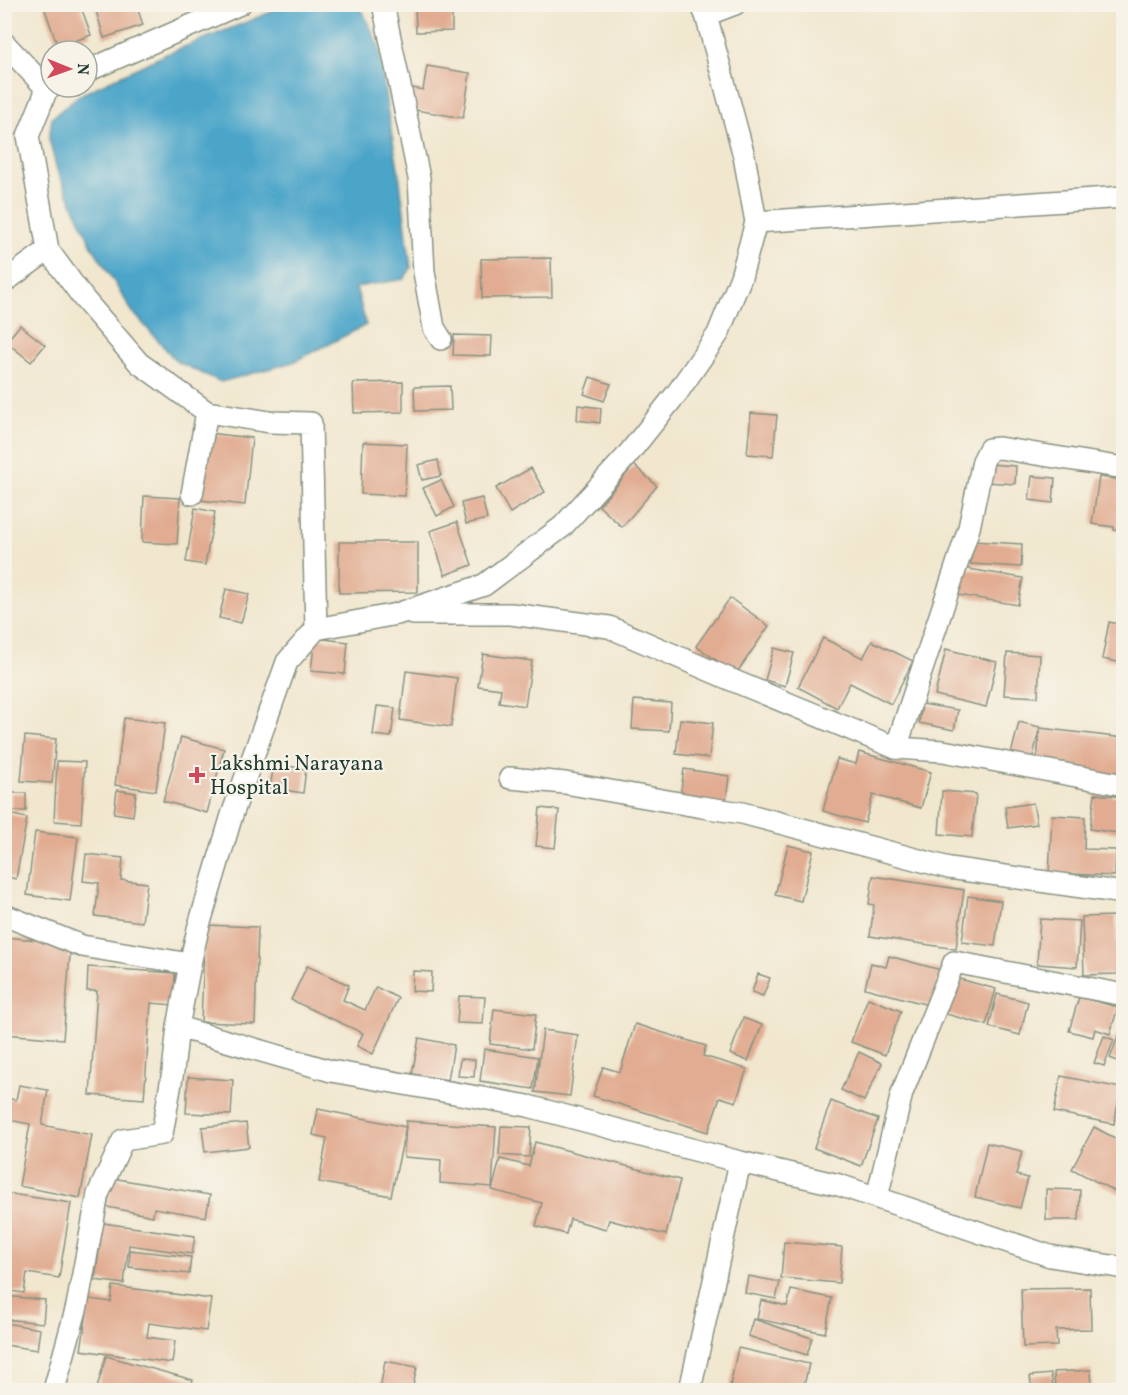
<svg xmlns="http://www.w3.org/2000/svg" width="1128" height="1395" viewBox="0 0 1128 1395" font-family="Vollkorn,serif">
<rect width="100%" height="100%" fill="#f7f3e8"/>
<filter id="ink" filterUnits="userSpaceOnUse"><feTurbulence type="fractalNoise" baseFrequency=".0167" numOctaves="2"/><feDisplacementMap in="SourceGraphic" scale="12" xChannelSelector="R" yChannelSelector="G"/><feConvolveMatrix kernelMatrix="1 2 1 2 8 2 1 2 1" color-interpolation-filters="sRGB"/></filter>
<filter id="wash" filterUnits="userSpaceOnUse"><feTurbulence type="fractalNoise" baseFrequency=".008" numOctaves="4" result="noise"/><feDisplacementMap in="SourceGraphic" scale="24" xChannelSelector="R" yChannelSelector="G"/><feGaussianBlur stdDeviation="1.35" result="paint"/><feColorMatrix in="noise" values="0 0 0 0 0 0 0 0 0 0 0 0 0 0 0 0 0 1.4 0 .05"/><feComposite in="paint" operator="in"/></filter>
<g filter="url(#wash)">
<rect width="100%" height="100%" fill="#f1e7cf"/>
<path fill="#4ba5c9" stroke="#35717e" stroke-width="1.5" d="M295 5H351L363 12 379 46 387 108 399 173 411 268 404 279 356 287 366 325 293 362 221 382 177 362 132 311 92 246 57 170 49 139 52 118 78 96 164 55 276 10Z"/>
<g id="blocks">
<g fill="#e1ac91">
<path d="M43 4H80L91 35 58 47Z"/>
<path d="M94 4H136L143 25 104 38Z"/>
<path d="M415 4H452V31L416 32Z"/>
<path d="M427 66 470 73 463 118 409 109 412 88 423 90Z"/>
<path d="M4 134 13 136 8 155 4 154Z"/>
<path d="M551 258 552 297 482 298 481 259Z"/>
<path d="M20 325 45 345 31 362 6 342Z"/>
<path d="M454 335 492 336 491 356 453 355Z"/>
<path d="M590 377 611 384 604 401 584 394Z"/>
<path d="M403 382V412L354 413 353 383Z"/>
<path d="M450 386 451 410 415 411 414 387Z"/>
<path d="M578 405 601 408 600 423 577 420Z"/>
<path d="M751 413 777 415 773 456 747 454Z"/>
<path d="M207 433 252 438 245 505 200 500Z"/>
<path d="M363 442 407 444 405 496 361 494Z"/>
<path d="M438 460 441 476 422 480 418 465Z"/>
<path d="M989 464 1016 466 1015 484 987 482Z"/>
<path d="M634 465 657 486 622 527 599 506Z"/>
<path d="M531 468 545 492 510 513 496 488Z"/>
<path d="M1032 476 1055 478 1053 503 1029 500Z"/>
<path d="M1099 477 1124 480V531L1114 530V527L1092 524Z"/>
<path d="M441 480 454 507 437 516 423 488Z"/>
<path d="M144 496 180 498 177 544 142 542Z"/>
<path d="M482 498 487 519 466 524 461 503Z"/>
<path d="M195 508 215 512 205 565 186 562Z"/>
<path d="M457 522 472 565 445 575 430 531Z"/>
<path d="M972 541 1022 544 1021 567 971 564Z"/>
<path d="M339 542H418V592L339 593Z"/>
<path d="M963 568 1023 578 1018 605 958 595Z"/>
<path d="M226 589 249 594 241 623 219 618Z"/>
<path d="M730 598 769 626 736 674 696 646Z"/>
<path d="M1109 622 1124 625V663L1102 659Z"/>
<path d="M315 638 348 642 345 674 311 671Z"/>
<path d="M823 638 863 658 872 641 913 661 891 704 850 683 837 708 798 687Z"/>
<path d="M774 648 794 653 785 686 765 680Z"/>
<path d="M946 649 997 662 986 707 935 695Z"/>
<path d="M1007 653 1040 655 1038 697 1004 695Z"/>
<path d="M483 654 532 661 525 706 499 702 501 689 478 686Z"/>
<path d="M406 671 457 678 451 727 400 720Z"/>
<path d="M634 700 671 703 669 731 632 729Z"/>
<path d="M922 704 958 710 954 730 919 723Z"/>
<path d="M377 706 395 708 391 737 373 735Z"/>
<path d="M124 718 165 723 156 791 115 785Z"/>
<path d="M680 719 713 723 709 758 676 754Z"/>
<path d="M1019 722 1040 727 1031 764 1010 758Z"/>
<path d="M1040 728 1124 738V777L1036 767Z"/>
<path d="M25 736 56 739 52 783 21 781Z"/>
<path d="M181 737 224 749 207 813 163 801Z"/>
<path d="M859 752 931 772 921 808 873 795 865 823 823 811 837 759 856 764Z"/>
<path d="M57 761 85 762 81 823 54 821Z"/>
<path d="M274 764 306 769 303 793 270 788Z"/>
<path d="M684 769 729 776 725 809 679 803Z"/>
<path d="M117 790 136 793 133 816 114 813Z"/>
<path d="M942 791 976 794 972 837 939 834Z"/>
<rect x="11" y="793" width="15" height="18"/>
<path d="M1095 794 1124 797V834L1090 829Z"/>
<path d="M1033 803 1037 824 1008 828 1005 807Z"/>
<path d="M540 808 559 810 555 848 536 846Z"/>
<path d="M8 814 27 818 16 879 4 876V835Z"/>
<path d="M1052 815 1085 817 1084 849 1116 850 1115 876 1049 873Z"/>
<path d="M35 832 78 837 70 901 27 895Z"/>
<path d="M788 845 813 851 801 901 775 895Z"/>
<path d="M86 854 123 858 121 880 147 883 142 922 95 916 99 883 83 881Z"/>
<path d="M873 876 964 890 956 949 870 936 874 905 869 904Z"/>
<path d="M968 896 1001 901 995 946 962 942Z"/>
<path d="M1116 916 1118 974 1084 975 1082 917Z"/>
<path d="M1040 919 1080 921 1077 967 1037 964Z"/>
<path d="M205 925 258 927 255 1024 201 1022Z"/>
<path d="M4 937 71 943 63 1039 4 1034V968L6 951H4Z"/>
<path d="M889 956 941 970 932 1006 865 988 871 963 886 967Z"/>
<path d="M307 966 349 985 343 1000 365 1010 376 987 398 998 373 1054 357 1046 363 1033 291 1000Z"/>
<path d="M88 967 175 973 174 1005 151 1003 144 1099 90 1095 97 991H87Z"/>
<path d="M413 971 432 972 431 992 412 991Z"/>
<path d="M758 974 770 978 763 996 752 992Z"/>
<path d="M956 978 996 989 986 1025 946 1014Z"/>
<path d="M997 994 1028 1002 1020 1035 989 1027Z"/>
<path d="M459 996 485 997 483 1024 457 1023Z"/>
<path d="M1079 997 1118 1007 1110 1034 1095 1029 1093 1037 1069 1031Z"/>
<path d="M868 998 901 1011 885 1055 851 1042Z"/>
<path d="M494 1009 536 1014 532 1049 490 1044Z"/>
<path d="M743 1018 762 1025 748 1061 730 1054Z"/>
<path d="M635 1024 706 1046 703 1056 747 1069 736 1102 720 1097 708 1132 593 1096 603 1067 620 1072Z"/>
<path d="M543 1030 578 1035 570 1096 535 1092Z"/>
<path d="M1120 1031 1124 1033V1052L1120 1062 1110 1058Z"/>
<path d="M1104 1036 1114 1040 1104 1066 1094 1063Z"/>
<path d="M419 1038 454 1045 448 1080 412 1074Z"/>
<path d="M484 1049 538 1057 533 1089 480 1081Z"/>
<path d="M859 1052 882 1063 864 1101 841 1090Z"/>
<path d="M460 1059 475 1060 474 1077 458 1076Z"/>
<path d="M1061 1076 1121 1088 1114 1124 1054 1112Z"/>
<path d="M188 1077 233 1080 231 1115 186 1113Z"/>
<path d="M19 1085 48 1090 42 1125 92 1135 80 1198 19 1186 30 1124 4 1119V1098L16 1100Z"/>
<path d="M831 1101 878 1119 861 1166 814 1148Z"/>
<path d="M318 1109 406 1127 391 1196 319 1182 327 1138 313 1135Z"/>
<path d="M406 1121 496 1127 492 1187 440 1183 441 1160 404 1157Z"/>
<path d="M246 1123 249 1147 205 1152 202 1127Z"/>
<path d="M501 1126 531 1127 529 1157 499 1155Z"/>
<path d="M1094 1127 1124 1143V1187L1120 1194 1072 1169Z"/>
<path d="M535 1142 680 1180 666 1235 609 1220 606 1229 570 1219 566 1234 536 1226 542 1203 492 1190 500 1159 529 1166Z"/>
<path d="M987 1143 1022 1151 1016 1175 1028 1178 1020 1208 975 1197Z"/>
<path d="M112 1178 210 1195 206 1217 154 1208 153 1216 107 1207Z"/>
<path d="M1046 1189 1080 1190 1079 1220H1046Z"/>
<path d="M4 1193 71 1203 59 1278 27 1273 24 1293 4 1290Z"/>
<path d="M103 1223 195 1236 192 1254 129 1245 124 1284 95 1280Z"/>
<path d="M784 1242 842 1247 839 1283 781 1278Z"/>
<path d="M130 1250 191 1257 189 1274 129 1267Z"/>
<path d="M748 1276 780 1282 776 1299 745 1293Z"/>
<path d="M113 1286 211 1299 206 1331 149 1323 147 1337 175 1341 172 1363 81 1350 89 1299 111 1302Z"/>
<path d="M1090 1288 1091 1329 1056 1330 1057 1346 1023 1347 1021 1289Z"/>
<path d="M791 1290 832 1298 825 1333 757 1319 761 1300 787 1306Z"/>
<path d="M4 1296 45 1300 43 1323 4 1319Z"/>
<path d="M753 1319 812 1338 807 1355 748 1336Z"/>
<path d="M5 1323 40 1329 37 1350 5 1345Z"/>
<path d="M738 1348 809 1364 803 1390H748L730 1386Z"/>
<path d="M106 1356 193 1380 190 1390H107L97 1388Z"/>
<path d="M385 1361 417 1367 412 1390H356L357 1385 380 1389Z"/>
<path d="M1091 1370 1092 1390H1055L1054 1372Z"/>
<path d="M1051 1374 1053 1390H1032L1030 1376Z"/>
</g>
</g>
</g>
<g filter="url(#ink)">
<use href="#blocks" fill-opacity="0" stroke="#889282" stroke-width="1.5"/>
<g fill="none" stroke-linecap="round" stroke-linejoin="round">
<g stroke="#889282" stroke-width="24">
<g id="minor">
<path d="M383 4 419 178 424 272 434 328 441 339"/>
<path d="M706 15 735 4"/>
<path d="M4 43 47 89"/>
<path d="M87 71 240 4"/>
<path d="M52 87 47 89 28 136 48 250 84 299 139 363 207 412 192 494"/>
<path d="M756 222 1124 197"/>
<path d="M4 282 48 250"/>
<path d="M207 412 270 422 311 423 316 629"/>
<path d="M414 614H511L609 627 734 681 896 748 969 528 983 461 989 449 999 448 1124 468"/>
<path d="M896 748 943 751 1124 785"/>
<path d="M510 778 565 783 702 807 742 813 949 868 1124 893"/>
<path d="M4 915 82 946 190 964"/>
<path d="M178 1027 331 1071 528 1106 740 1162 690 1390"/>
<path d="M740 1162 839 1185 1050 1256 1124 1268"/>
<path d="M877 1197 902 1093 954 962 1124 995"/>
<path d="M54 1390 77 1306 98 1194 123 1140 162 1134 173 1071 178 1027 190 964 198 929 232 815 287 662 316 629 397 614 484 585 562 527 625 458 677 393 718 334 741 277 756 222 744 156 706 15 701 4"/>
</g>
</g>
<use href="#minor" stroke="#fff" stroke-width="21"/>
</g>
</g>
<path fill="#d1495b" stroke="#f7f3e8" stroke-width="2" d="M194 766h6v6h6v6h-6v6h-6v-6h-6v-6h6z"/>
<g text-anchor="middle" stroke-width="4.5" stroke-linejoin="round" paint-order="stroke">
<g font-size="21" fill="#1f3d34" stroke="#f7f3e8" text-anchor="start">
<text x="210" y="770">Lakshmi Narayana<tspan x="210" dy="24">Hospital</tspan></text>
</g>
</g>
<rect width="1128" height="1395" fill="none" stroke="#f7f3e8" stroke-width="24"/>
<g transform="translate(69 69) rotate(91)"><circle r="28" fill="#f7f3e8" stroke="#a1aaa0" stroke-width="1.5"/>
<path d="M0-4.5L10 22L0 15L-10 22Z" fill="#d1495b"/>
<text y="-9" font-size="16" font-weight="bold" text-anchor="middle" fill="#1f3d34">N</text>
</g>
</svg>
